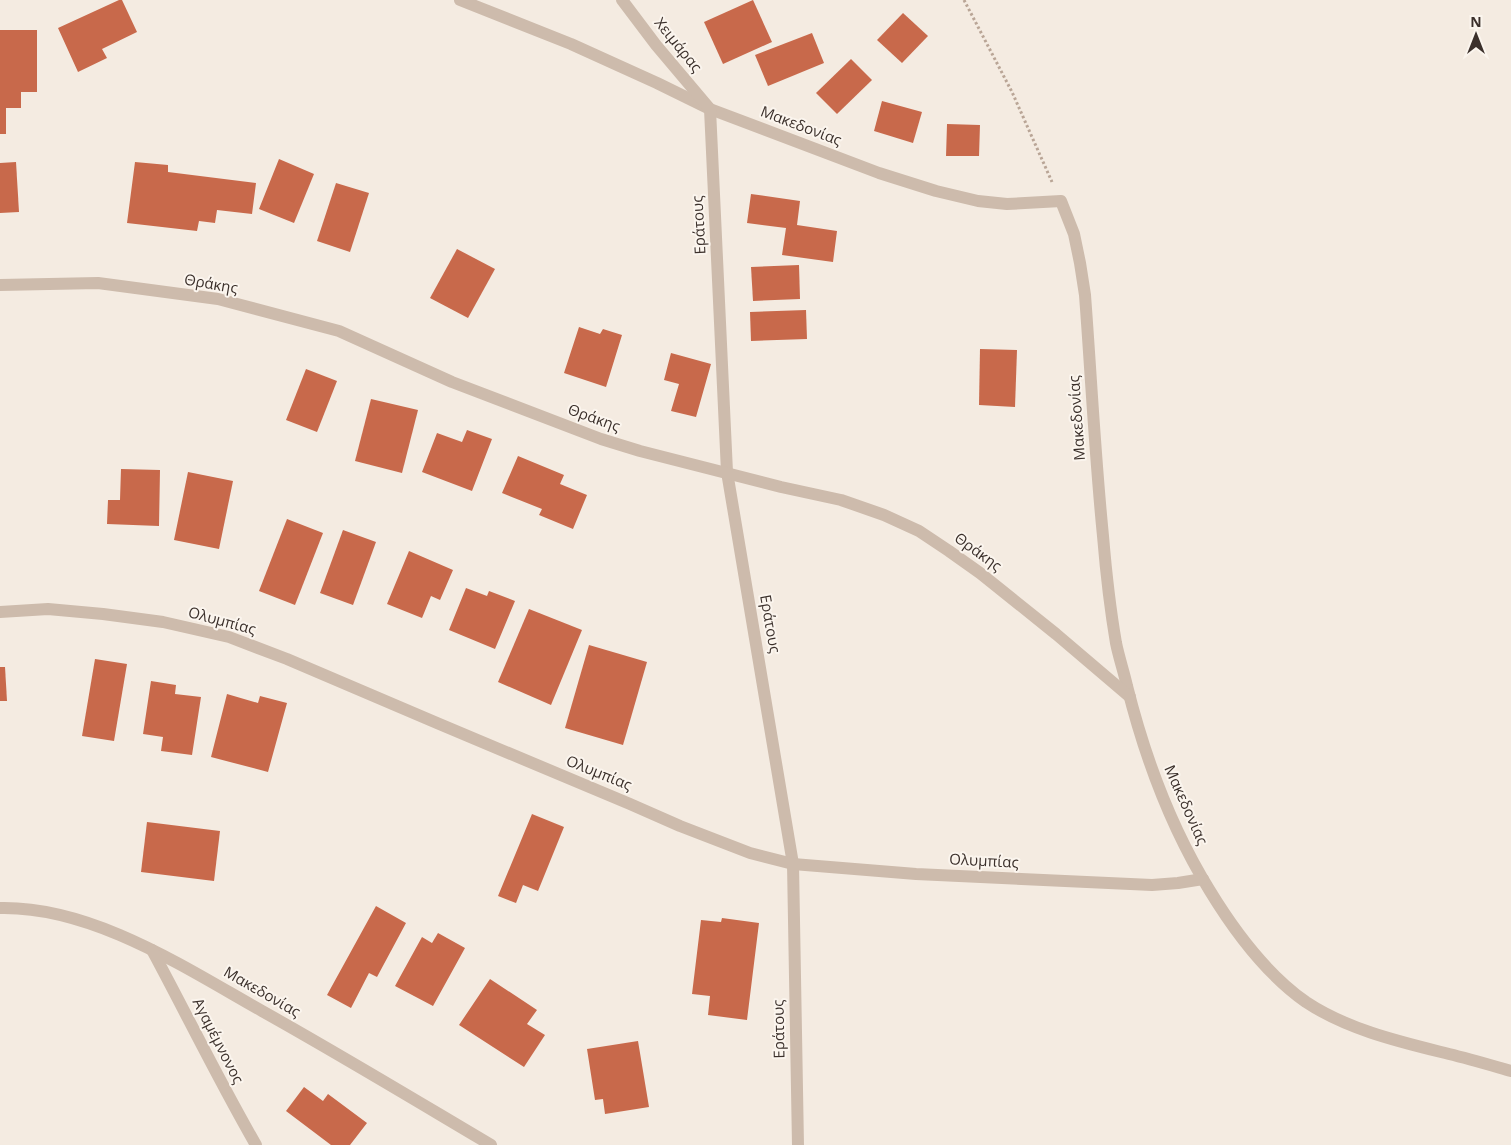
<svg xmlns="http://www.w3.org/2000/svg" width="1511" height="1145" viewBox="0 0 1511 1145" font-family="'Open Sans',sans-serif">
<rect width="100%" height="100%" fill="#f4ebe1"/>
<g fill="#c8694b">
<path d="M119 0H122L137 32 102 49 107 58 78 72 58 28Z"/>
<path d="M753 0 772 42 723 64 704 22Z"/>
<path d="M903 13 928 36 902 63 877 40Z"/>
<path d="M0 30H37V92H21V108H6V134H0Z"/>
<path d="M812 33 824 63 768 86 755 55Z"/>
<path d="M851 59 872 80 837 114 816 93Z"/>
<path d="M882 101 922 112 913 143 874 131Z"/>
<path d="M947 124 980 125 979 156H946Z"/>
<path d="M279 159 314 174 294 223 259 209Z"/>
<path d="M16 162 19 212 0 213V163Z"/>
<path d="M135 162 168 165V172L256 183 252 214 217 210 215 223 199 221 197 231 127 223Z"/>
<path d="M336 183 369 193 350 252 317 241Z"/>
<path d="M751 194 800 201 797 225 837 231 833 262 782 255 786 228 747 223Z"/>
<path d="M457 249 495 269 468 318 430 298Z"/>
<path d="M799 265 800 299 753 301 751 267Z"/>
<path d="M806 310 807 339 751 341 750 312Z"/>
<path d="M579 327 600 334 603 329 622 335 606 387 564 373Z"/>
<path d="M980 349 1017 350 1015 407 979 405Z"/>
<path d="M671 353 711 364 696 417 671 411 679 384 664 380Z"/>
<path d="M306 369 337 381 317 432 286 420Z"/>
<path d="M371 399 418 410 402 473 355 461Z"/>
<path d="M467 430 492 439 472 491 422 472 437 433 462 442Z"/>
<path d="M518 456 564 475 560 484 587 495 573 529 539 515 542 509 502 493Z"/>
<path d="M121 469 160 470 159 526 107 524 108 500H120Z"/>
<path d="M188 472 233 481 219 549 174 540Z"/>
<path d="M287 519 323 533 295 605 259 591Z"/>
<path d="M343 530 376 542 353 605 320 593Z"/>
<path d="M409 551 453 570 440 600 431 596 422 618 387 604Z"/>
<path d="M466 588 487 596 489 591 515 601 495 649 449 630Z"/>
<path d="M529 609 582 630 551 705 498 682Z"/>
<path d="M589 645 647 662 623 745 565 728Z"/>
<path d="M95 659 127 664 114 741 82 736Z"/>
<path d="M0 667H5L7 701H0Z"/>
<path d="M151 681 176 685 175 694 201 697 192 755 161 751 163 737 143 734Z"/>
<path d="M227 694 258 703 260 696 287 703 268 772 211 757Z"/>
<path d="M532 814 564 827 538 891 523 885 516 903 498 896Z"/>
<path d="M147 822 220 831 214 881 141 872Z"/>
<path d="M376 906 406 923 377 977 369 973 351 1008 327 995Z"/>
<path d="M722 918 759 923 747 1020 708 1015 710 996 692 994 701 920 721 922Z"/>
<path d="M438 933 465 948 433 1006 395 986 422 937 432 943Z"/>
<path d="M490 979 537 1010 527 1024 545 1035 524 1067 459 1025Z"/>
<path d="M638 1041 649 1107 605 1114 603 1099 595 1100 587 1049Z"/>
<path d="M304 1087 323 1101 328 1094 367 1123 350 1145H331L286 1111Z"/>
</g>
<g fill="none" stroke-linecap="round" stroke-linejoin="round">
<path stroke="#b9a596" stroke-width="3" stroke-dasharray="2.5 2.5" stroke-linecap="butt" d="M964 0 1012 92 1052 182"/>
<g stroke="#cdbbac" stroke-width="12">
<path d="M460 0 571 44 657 83 710 109 879 173 936 191 978 201 1007 204 1061 201 1074 234 1080 263 1085 295C1091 375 1095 456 1103 536 1106 572 1110 608 1116 643 1119 658 1124 672 1127 686 1145 758 1171 828 1210 891 1235 932 1266 974 1306 1002 1348 1030 1401 1042 1449 1054 1470 1059 1490 1065 1511 1071"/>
<path d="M622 0 656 45 710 109 727 472 793 864 798 1145"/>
<path d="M0 285 98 283 218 299 339 331 452 382 601 439 640 451 781 487 841 500 884 515 919 531 949 551 980 573 1056 634 1130 697"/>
<path d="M0 612 48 609 103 614 163 622 229 637 287 659 437 723 630 804 680 826 750 853 793 864 916 874 1152 885 1178 883 1203 879"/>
<path d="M0 908C92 906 184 967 262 1011 339 1054 415 1100 491 1145"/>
<path d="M152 950C187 1015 219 1081 256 1145"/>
</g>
</g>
<g text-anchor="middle" stroke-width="4" stroke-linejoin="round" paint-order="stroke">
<g font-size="15" fill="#3b302b" stroke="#fbf5ee">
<text transform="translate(678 45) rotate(51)" y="5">Χειμάρας</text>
<text transform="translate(801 126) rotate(21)" y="5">Μακεδονίας</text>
<text transform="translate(699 225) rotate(-93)" y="5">Εράτους</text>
<text transform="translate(211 284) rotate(10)" y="5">Θράκης</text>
<text transform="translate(594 418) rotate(20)" y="5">Θράκης</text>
<text transform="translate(1077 418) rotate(-94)" y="5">Μακεδονίας</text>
<text transform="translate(978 552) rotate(36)" y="5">Θράκης</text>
<text transform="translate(222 621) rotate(15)" y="5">Ολυμπίας</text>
<text transform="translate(770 624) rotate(80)" y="5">Εράτους</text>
<text transform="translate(599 773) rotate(22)" y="5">Ολυμπίας</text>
<text transform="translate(1186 805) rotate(66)" y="5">Μακεδονίας</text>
<text transform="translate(984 861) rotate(3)" y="5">Ολυμπίας</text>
<text transform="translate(262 992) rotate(30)" y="5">Μακεδονίας</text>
<text transform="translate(779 1029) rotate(-91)" y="5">Εράτους</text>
<text transform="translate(218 1041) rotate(63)" y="5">Αγαμέμνονος</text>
</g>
</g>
<g transform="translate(1476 35)" stroke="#fbf5ee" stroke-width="4" paint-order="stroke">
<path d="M0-4L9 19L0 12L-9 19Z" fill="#3b302b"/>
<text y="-8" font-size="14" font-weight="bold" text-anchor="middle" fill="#3b302b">N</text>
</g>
</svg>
